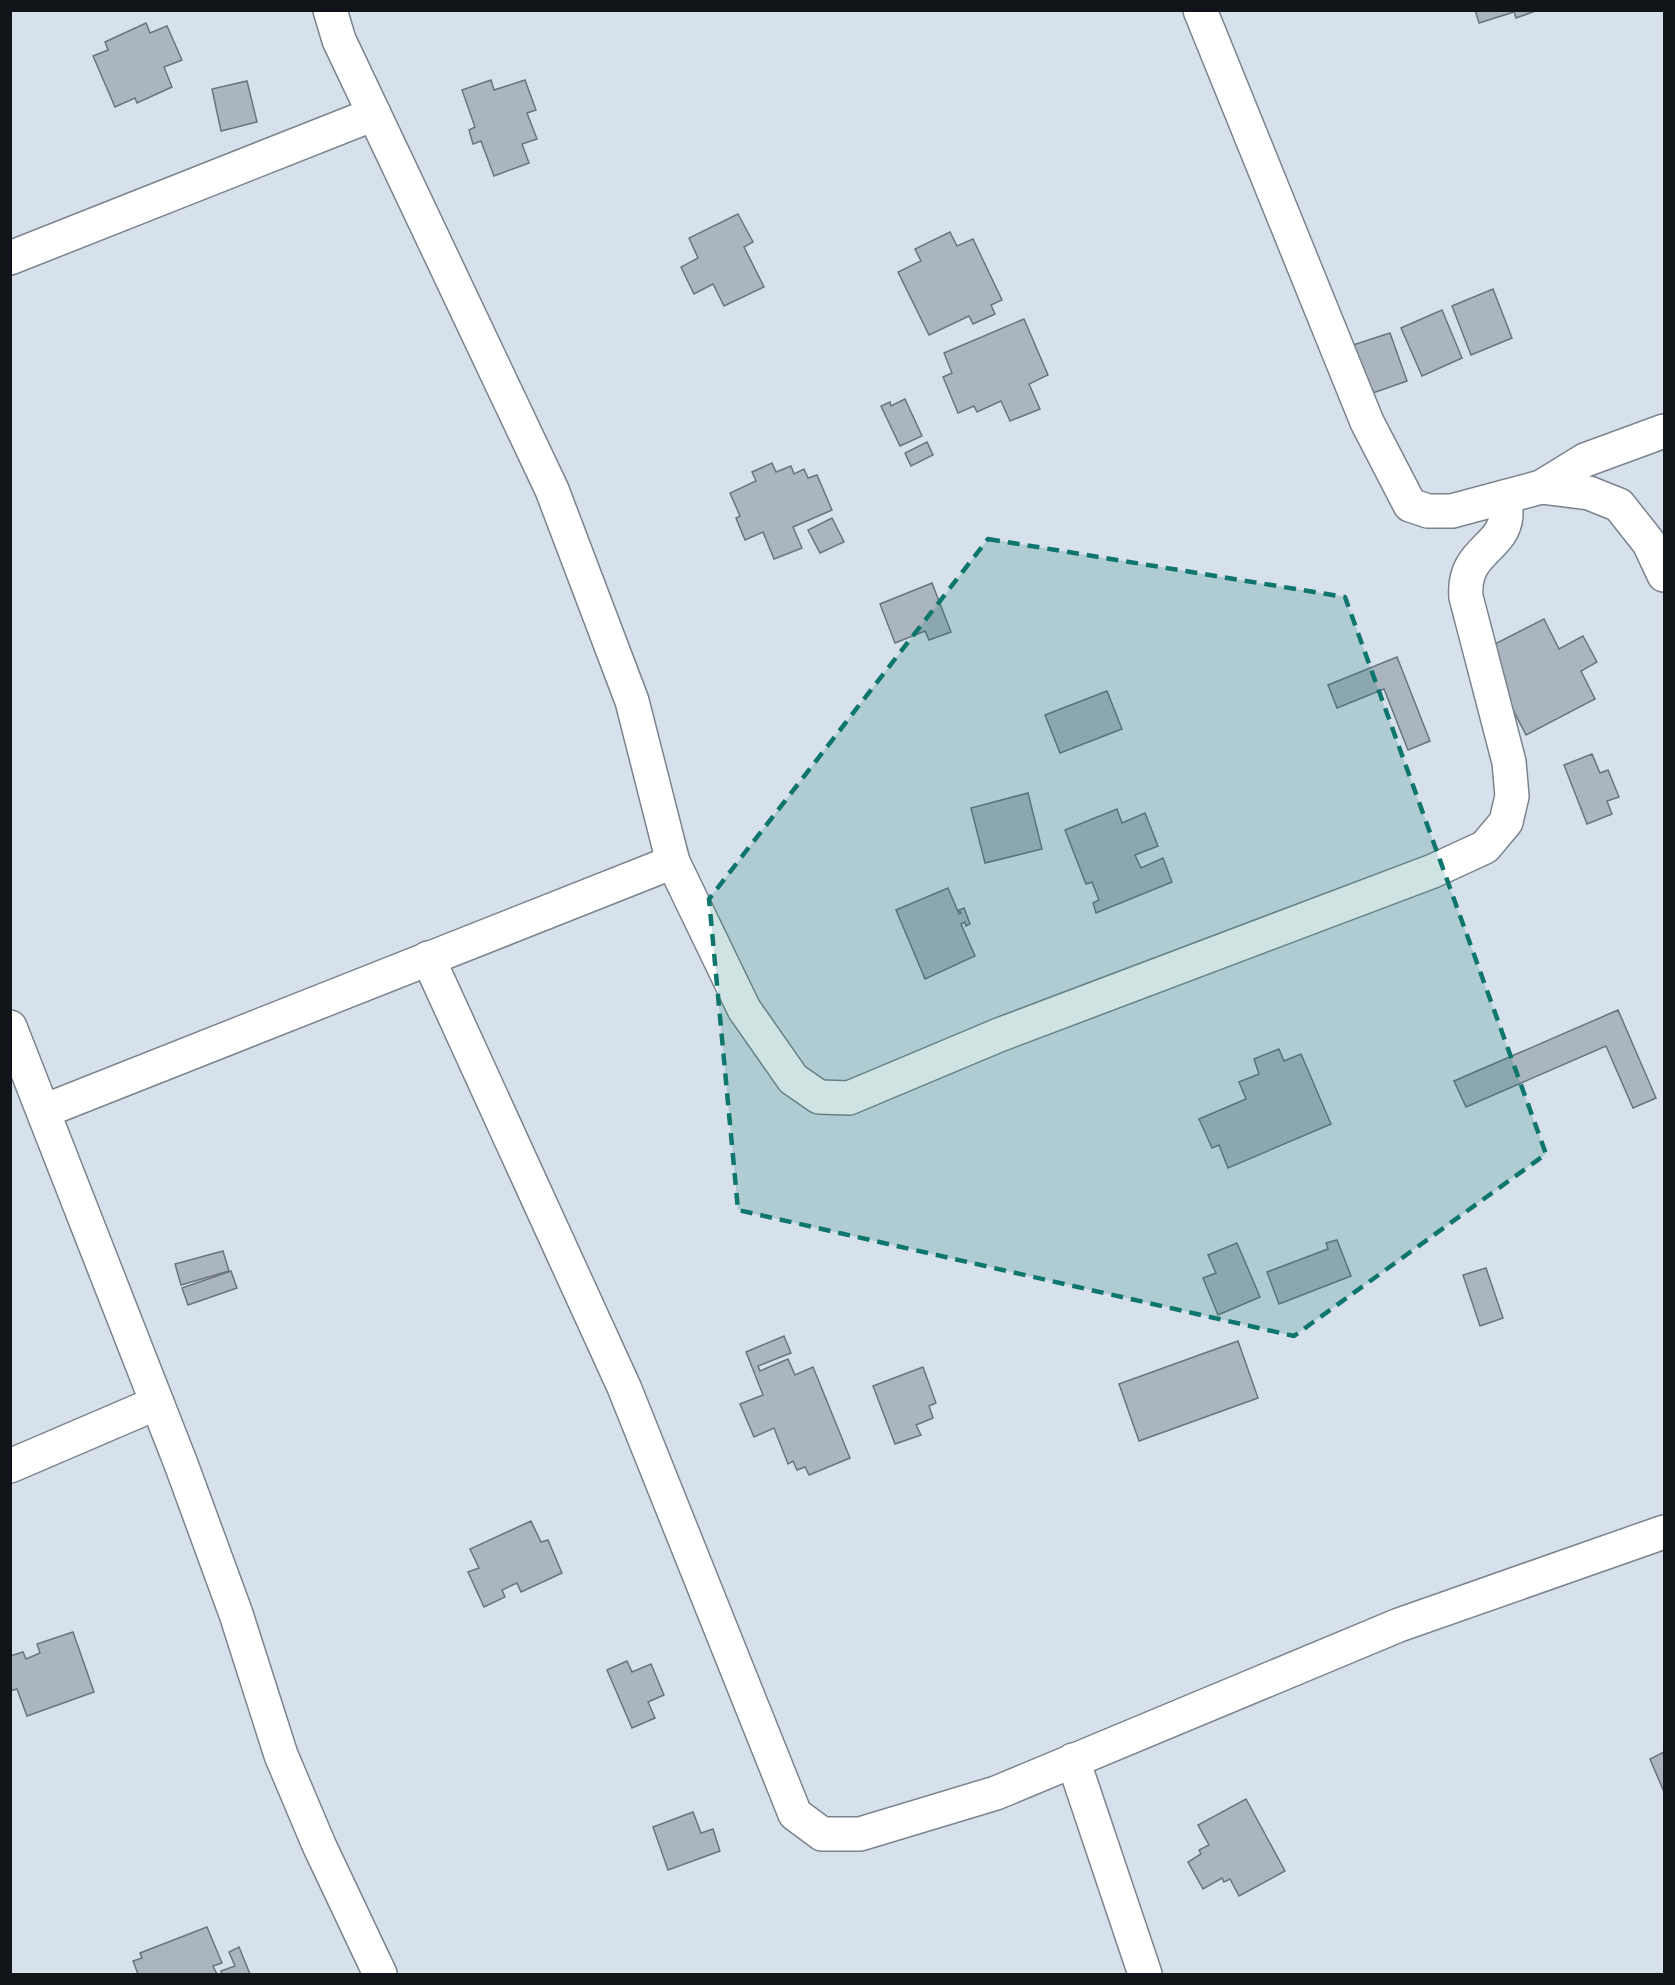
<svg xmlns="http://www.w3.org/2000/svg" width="1675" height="1985" viewBox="0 0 1675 1985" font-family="'Open Sans',sans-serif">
<rect width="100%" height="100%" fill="#d7e1ec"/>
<g fill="#abb5c0" stroke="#6b747e" stroke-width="1.5">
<path d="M1475 10H1538L1516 18 1514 12 1479 23Z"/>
<path d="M146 23 150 33 167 26 182 60 164 67 172 87 137 103 135 98 115 107 93 56 108 50 105 42Z"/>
<path d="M491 80 494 90 525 80 536 110 527 113 537 139 522 144 529 163 494 176 481 141 473 144 469 130 475 127 462 90Z"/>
<path d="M247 81 257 122 221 131 212 89Z"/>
<path d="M738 214 753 242 744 247 764 287 724 306 713 284 694 294 681 267 698 258 689 238Z"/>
<path d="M950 232 957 246 973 239 1002 300 991 305 995 314 973 324 969 316 929 335 898 272 921 261 915 249Z"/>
<path d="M1493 289 1512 338 1471 355 1452 306Z"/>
<path d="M1442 310 1462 358 1422 376 1401 328Z"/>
<path d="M1024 319 1048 375 1029 384 1040 409 1010 421 1001 401 977 412 974 406 958 413 943 377 952 373 944 353Z"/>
<path d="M1390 333 1407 381 1370 394 1353 345Z"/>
<path d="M905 399 922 436 900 446 881 406 890 402 891 406Z"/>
<path d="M927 442 933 455 911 466 905 453Z"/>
<path d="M772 463 776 472 791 466 794 474 804 469 808 478 817 475 832 510 793 527 802 548 774 559 763 532 745 540 736 518 740 516 730 493 756 481 752 472Z"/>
<path d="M832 518 844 542 820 553 808 530Z"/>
<path d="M932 583 951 632 929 640 925 631 895 643 880 604Z"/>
<path d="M1544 619 1559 649 1583 636 1597 662 1581 671 1595 699 1526 735 1491 667V646Z"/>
<path d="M1397 657 1430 741 1408 750 1384 689 1337 708 1328 685Z"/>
<path d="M1107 691 1122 729 1060 753 1045 715Z"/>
<path d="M1592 754 1600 773 1608 770 1619 797 1607 801 1612 814 1587 824 1564 765Z"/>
<path d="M1028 793 1042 849 985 863 971 808Z"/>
<path d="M1117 809 1122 823 1145 813 1158 846 1135 855 1141 868 1163 858 1172 882 1096 913 1093 903 1099 900 1092 882 1086 884 1065 830Z"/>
<path d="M948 888 959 914 961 913 959 910 964 908 970 924 966 926 965 922 961 924 975 956 925 979 896 910Z"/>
<path d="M1618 1010 1656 1098 1633 1108 1606 1046 1466 1107 1454 1081Z"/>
<path d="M1279 1049 1284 1061 1301 1054 1331 1124 1228 1168 1219 1145 1212 1148 1199 1119 1246 1099 1239 1082 1259 1074 1254 1059Z"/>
<path d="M1337 1240 1351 1276 1279 1304 1267 1272 1328 1249 1326 1243Z"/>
<path d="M1237 1243 1260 1297 1218 1315 1203 1278 1216 1273 1208 1255Z"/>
<path d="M223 1251 229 1271 181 1285 175 1264Z"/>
<path d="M1486 1268 1503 1318 1480 1326 1463 1275Z"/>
<path d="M231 1271 237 1288 188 1305 182 1288Z"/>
<path d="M784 1336 791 1353 758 1366 760 1371 788 1359 795 1375 813 1367 850 1458 809 1475 805 1467 797 1470 793 1461 788 1464 774 1428 754 1437 740 1404 763 1395 746 1352Z"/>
<path d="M1238 1341 1258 1398 1139 1441 1119 1384Z"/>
<path d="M923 1367 936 1403 929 1406 933 1418 916 1425 921 1435 895 1444 873 1386Z"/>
<path d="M531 1521 541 1542 548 1540 562 1573 521 1592 517 1583 502 1590 505 1597 484 1607 468 1572 479 1568 470 1549Z"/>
<path d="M73 1632 94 1692 27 1716 17 1689 10 1691V1656L23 1652 26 1659 40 1653 37 1644Z"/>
<path d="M627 1661 632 1672 651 1664 664 1695 648 1702 655 1718 632 1728 607 1670Z"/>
<path d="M1664 1752V1792L1650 1759Z"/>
<path d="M1246 1799 1285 1871 1239 1896 1230 1879 1224 1882 1222 1878 1203 1889 1188 1862 1201 1854 1199 1850 1209 1845 1198 1825Z"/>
<path d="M693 1812 701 1833 713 1829 720 1851 668 1870 653 1827Z"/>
<path d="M207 1927 222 1963 213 1966 217 1974H138L133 1961 142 1958 140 1953Z"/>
<path d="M239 1947 250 1974H222L221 1971 235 1966 229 1952Z"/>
</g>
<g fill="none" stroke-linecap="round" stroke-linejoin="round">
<g stroke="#7b848e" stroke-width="36">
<g id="minor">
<path d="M330 10 339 40 552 490 632 701 673 862 744 1009 793 1079 819 1097 849 1098 999 1035 1433 871 1485 847 1506 822 1512 796 1509 762 1466 597C1462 551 1503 549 1506 516 1506 510 1505 503 1505 497"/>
<path d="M1200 10 1367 422 1410 505 1428 511H1452L1541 487 1585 460 1664 431"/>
<path d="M10 258 374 114"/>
<path d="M1541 487 1589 493 1619 505 1649 543 1664 575"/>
<path d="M428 958 624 1387 795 1814 822 1834H860L996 1793 1399 1625 1664 1532"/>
<path d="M10 1027 181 1464 236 1614 281 1755 319 1845 380 1974"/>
<path d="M44 1111 673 862"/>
<path d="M10 1466 157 1403"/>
<path d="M1073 1760 1145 1974"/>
</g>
</g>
<use href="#minor" stroke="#fff" stroke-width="33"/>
</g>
<path fill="#0f766e" fill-opacity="0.2" stroke="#0f766e" stroke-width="4.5" stroke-dasharray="12 8" stroke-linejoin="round" d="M988 539 1345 597 1546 1154 1294 1336 738 1210 709 899Z"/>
<rect width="1675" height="1985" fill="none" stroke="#111418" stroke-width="24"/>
</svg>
